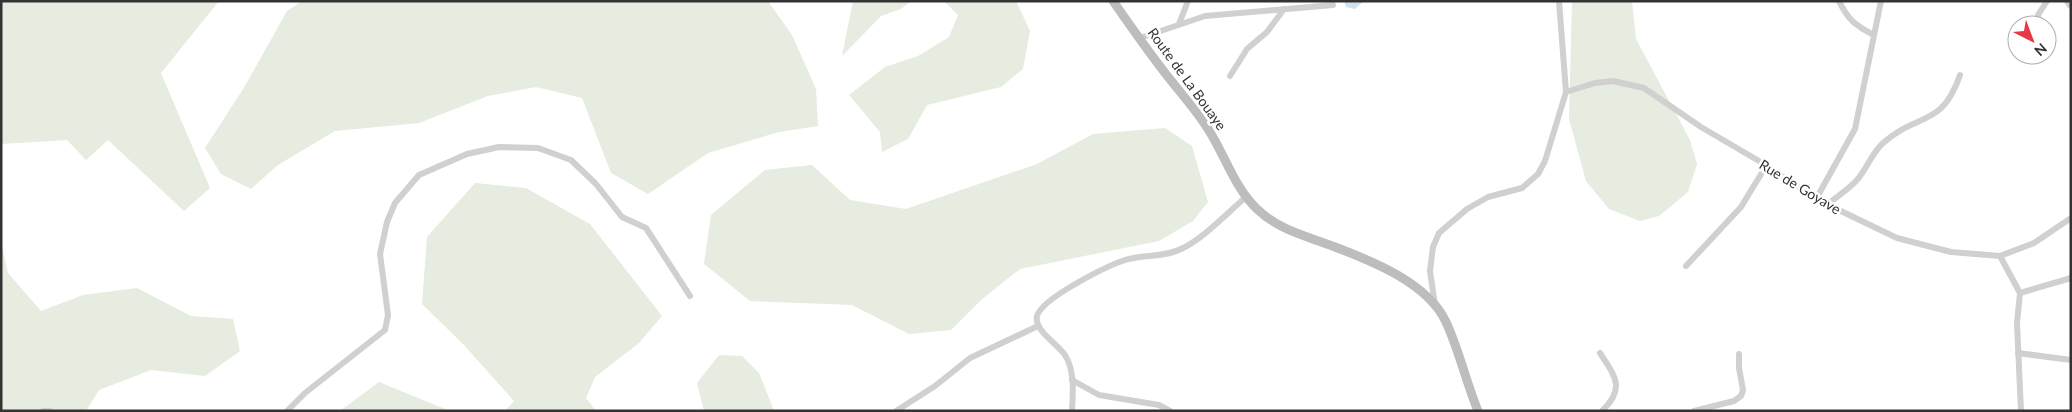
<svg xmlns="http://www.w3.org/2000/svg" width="2072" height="412" viewBox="0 0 2072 412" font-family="Lato,sans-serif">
<rect width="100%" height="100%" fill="#fff"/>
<g fill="#e6ecdf">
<path d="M1 1H219L161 73 210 188 184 211 108 140 86 160 67 140 1 144Z"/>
<path d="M302 1H768L792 35 816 89 818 126 779 132 708 153 648 194 611 173 582 98 536 87 488 96 419 123 335 131 278 165 251 189 221 174 205 148 245 86 287 11Z"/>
<path d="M853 1H911L901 9 881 16 842 56Z"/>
<path d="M944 1H1016L1030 31 1023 69 1001 87 927 105 908 139 882 152 880 132 849 95 885 67 918 56 949 37 958 15Z"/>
<path d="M1572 1H1632L1636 39 1690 140 1697 164 1688 192 1659 216 1640 221 1609 209 1586 181 1569 119Z"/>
<path d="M1165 128 1192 146 1208 202 1193 221 1159 241 1020 269 981 300 951 330 909 334 852 305 750 301 704 264 711 215 765 170 812 165 850 200 906 209 1037 164 1093 134Z"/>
<path d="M475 183 526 188 590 224 662 316 639 343 595 377 586 398 596 411H505L514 401 463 344 422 304 427 237Z"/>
<path d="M1 242 8 273 41 311 83 295 137 288 191 316 233 319 240 351 205 376 151 370 99 390 86 411H1Z"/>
<path d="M719 355 742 356 759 373 774 411H704L697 383Z"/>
<path d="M379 382 450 411H340Z"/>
</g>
<path fill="#cfe2ee" d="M1344 1H1364L1355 9 1346 7Z"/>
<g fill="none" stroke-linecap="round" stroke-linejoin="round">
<g stroke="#d0d0d0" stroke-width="6">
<path d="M1839 1C1848 20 1856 26 1874 35"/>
<path d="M1179 24 1188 1"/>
<path d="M2038 25V15L2047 1"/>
<path d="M1140 38 1205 16 1333 5"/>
<path d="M2035 58 2036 55"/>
<path d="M1230 76 1247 49 1267 32 1284 9"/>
<path d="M1566 92 1595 83 1613 81 1644 88 1701 127 1759 161 1816 199 1897 238 1951 252 2000 256 2034 243 2071 218"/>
<path d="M1816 199 1855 129 1881 1"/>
<path d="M1827 205C1837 196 1848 190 1857 180 1867 169 1871 154 1883 143 1918 112 1942 128 1960 75"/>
<path d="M2000 256 2020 293 2017 323 2021 411"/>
<path d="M1686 266 1741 207 1766 166"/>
<path d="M2020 293 2071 278"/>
<path d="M1435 305 1430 271 1433 247 1439 233 1467 209 1488 197 1522 188 1538 174 1545 161 1566 92 1559 1"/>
<path d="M1600 353C1615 376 1626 388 1602 411"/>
<path d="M2018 353 2071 360"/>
<path d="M1072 380 1099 395 1159 405 1170 411"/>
<path d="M43 411H50"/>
<path d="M287 411 305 393 385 330 388 315 380 254 387 222 395 203 419 175 467 154 499 147 538 148 571 160 596 184 622 217 646 228 690 296"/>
<path d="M896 411 935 386 970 358 1038 326"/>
<path d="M1072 411C1073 393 1075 371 1065 355 1058 344 1034 331 1037 316 1042 298 1107 266 1125 260 1143 254 1163 258 1181 249 1203 239 1227 213 1246 197"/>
<path d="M1694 411 1734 401 1741 396 1743 390 1739 368V354"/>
</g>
<path stroke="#d0d0d0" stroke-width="8" d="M2068 1 2071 5"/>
<path stroke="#bdbdbd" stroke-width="9" d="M1113 1C1129 24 1145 47 1162 69 1177 89 1194 107 1208 129 1225 155 1234 187 1257 209 1280 231 1307 236 1335 247 1372 261 1428 283 1446 322 1459 350 1466 382 1478 411"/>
</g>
<g text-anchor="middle" stroke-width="5" stroke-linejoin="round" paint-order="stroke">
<g font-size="14" fill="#333" stroke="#fff">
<text transform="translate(1187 79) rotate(54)" y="5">Route de La Bouaye</text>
<text transform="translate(1800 187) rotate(31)" y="5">Rue de Goyave</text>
</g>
</g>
<rect width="2072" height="412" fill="none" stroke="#333333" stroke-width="5"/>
<g transform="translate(2032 40) rotate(138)"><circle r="24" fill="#ffffff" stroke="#adadad"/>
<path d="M0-4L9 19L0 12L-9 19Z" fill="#e63946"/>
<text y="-8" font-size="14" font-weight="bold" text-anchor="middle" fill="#333333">N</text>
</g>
</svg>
